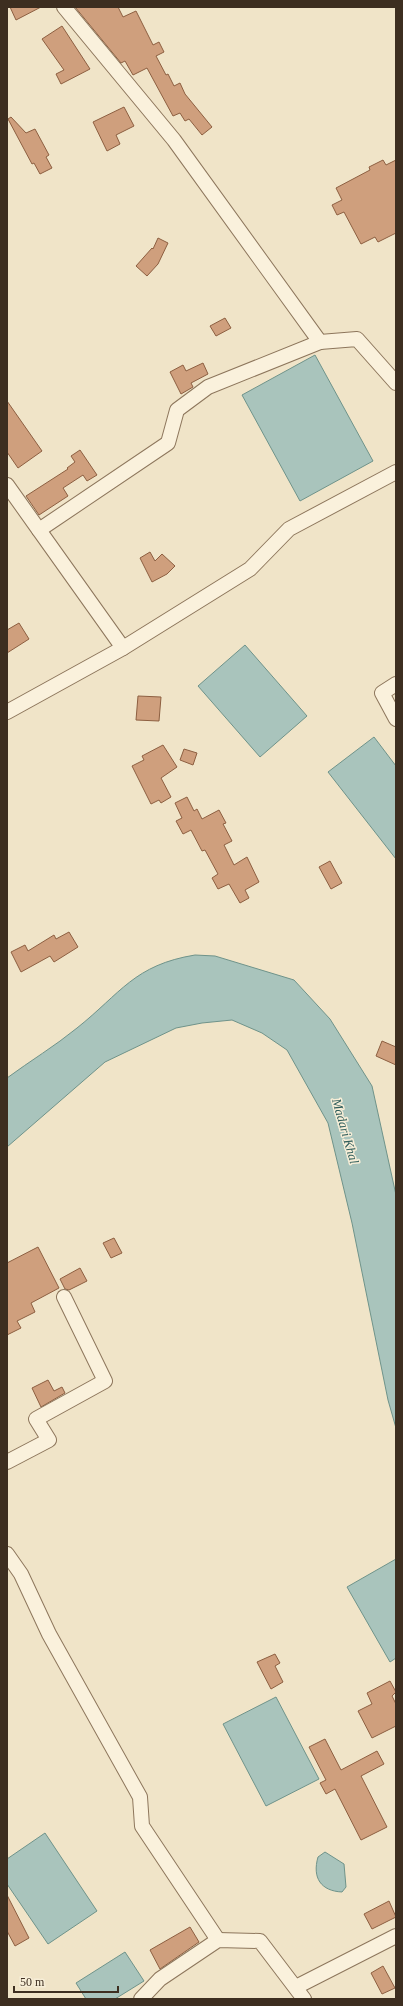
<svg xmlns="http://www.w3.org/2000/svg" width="403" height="2006" viewBox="0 0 403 2006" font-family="Georgia,serif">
<rect width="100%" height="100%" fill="#f0e4c8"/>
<g fill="#a9c4bc" stroke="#6f938a">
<path d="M315 355 373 461 300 501 242 395Z"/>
<path d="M245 645 307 716 260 757 198 686Z"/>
<path d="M374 737 396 766V859L328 772Z"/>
<path d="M195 955 215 956 294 980 330 1019 372 1086 396 1195V1428L388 1400 352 1223 328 1123 287 1050 262 1033 232 1020 202 1023 176 1028 105 1062 7 1147V1078C30 1061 55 1046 77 1028 121 993 134 965 195 955Z"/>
<path d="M396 1559V1658L390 1662 347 1587Z"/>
<path d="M276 1697 319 1779 266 1806 223 1724Z"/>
<path d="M45 1833 97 1911 48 1944 7 1884V1859Z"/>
<path d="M325 1852 344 1864 346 1887 342 1892C321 1891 312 1878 318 1857Z"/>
<path d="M125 1952 144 1981 115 1999H86L76 1983Z"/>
</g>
<g fill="#cf9f7d" stroke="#8d5f41">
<path d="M10 7H41L16 20Z"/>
<path d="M75 7H118L123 17 136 11 153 45 159 42 164 52 156 56 166 75 168 74 174 86 180 83 185 94 212 127 202 135 189 119 185 121 180 113 173 116 147 68 133 75 125 61 121 63Z"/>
<path d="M62 26 90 69 61 84 56 74 64 70 42 39Z"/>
<path d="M124 107 134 126 116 135 120 144 107 151 93 122Z"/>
<path d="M11 117 26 133 35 129 49 155 46 157 52 168 40 174 34 163 32 164 8 119Z"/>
<path d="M383 160 386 165 396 160V233L378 242 375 237 361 244 344 212 337 215 332 205 342 200 336 188 370 170 369 167Z"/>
<path d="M158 238 168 243 158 264 147 276 136 266 152 248 153 249Z"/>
<path d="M225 318 231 328 216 336 210 326Z"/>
<path d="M203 363 208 374 191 383 193 387 181 394 170 372 183 365 186 371Z"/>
<path d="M7 401 42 451 18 468 7 452Z"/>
<path d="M80 450 97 475 87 481 83 475 63 488 68 496 39 515 26 496 68 469 67 468 75 462 71 456Z"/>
<path d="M150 552 155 561 162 554 175 566 167 574 152 582 140 558Z"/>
<path d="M19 623 29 639 7 653V630Z"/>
<path d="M138 696 161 697 159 721 136 720Z"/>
<path d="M163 745 177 767 161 778 171 797 161 803 159 800 151 804 132 766 144 760 142 756Z"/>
<path d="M184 749 197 753 193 765 180 760Z"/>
<path d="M187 797 194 811 197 809 202 819 219 810 226 823 223 824 232 841 224 845 234 865 247 857 259 882 245 890 249 898 240 903 229 884 218 889 212 878 218 874 205 850 202 851 191 830 183 834 176 821 182 818 175 803Z"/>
<path d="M330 861 342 883 331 889 319 867Z"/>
<path d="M69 932 78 947 54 962 50 956 21 972 11 952 25 945 28 951 54 935 56 939Z"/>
<path d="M382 1041 396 1047V1065L376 1056Z"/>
<path d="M114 1238 122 1253 111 1258 103 1243Z"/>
<path d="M38 1247 59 1288 31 1303 35 1312 17 1321 21 1328 7 1335V1263Z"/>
<path d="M80 1268 87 1281 69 1290 65 1289 60 1279Z"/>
<path d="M48 1380 54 1391 62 1387 65 1393 41 1407 32 1388Z"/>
<path d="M275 1654 280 1663 275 1666 283 1682 271 1689 257 1662Z"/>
<path d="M390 1681 396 1692 392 1696 396 1704V1726L372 1738 358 1711 372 1704 367 1693Z"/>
<path d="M325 1739 341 1770 377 1751 384 1764 361 1776 387 1827 361 1840 335 1789 326 1794 320 1783 326 1780 309 1747Z"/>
<path d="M7 1895 29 1938 15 1946 7 1931Z"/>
<path d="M389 1901 396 1917 372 1929 364 1914Z"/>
<path d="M190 1927 199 1942 160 1969 150 1950Z"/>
<path d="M383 1966 395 1988 382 1994 371 1973Z"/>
</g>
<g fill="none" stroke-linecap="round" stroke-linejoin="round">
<g stroke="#8d765c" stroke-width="16">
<g id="minor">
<path d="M64 7 174 140 320 342 357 339 396 383"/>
<path d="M7 485 39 530 168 443 177 410 208 387 320 342"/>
<path d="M123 648 250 569 289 529 396 472"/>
<path d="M396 684 382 693 396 719"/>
<path d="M7 712 123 648 39 530"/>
<path d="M7 1462 49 1440 36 1419 105 1381 64 1297"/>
<path d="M7 1554 21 1574 49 1634 140 1797 142 1826 218 1940"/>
<path d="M296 1987 396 1936"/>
<path d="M141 1999 160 1979 218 1940 260 1941 304 1999"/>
</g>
</g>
<use href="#minor" stroke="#faf1dc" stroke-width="14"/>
</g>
<g text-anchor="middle" stroke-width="3" stroke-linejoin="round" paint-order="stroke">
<g font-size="13" font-style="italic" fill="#2f5d5a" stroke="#f7eed8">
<text transform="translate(346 1131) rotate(74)" y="5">Madari Khal</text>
</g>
</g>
<rect width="403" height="2006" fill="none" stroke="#3d2e20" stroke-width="16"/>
<path d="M14 1986v6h104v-6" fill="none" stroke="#3d2e20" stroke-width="2"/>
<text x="20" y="1986" font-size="12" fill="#3d2e20" stroke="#f7eed8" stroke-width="3" paint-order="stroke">50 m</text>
</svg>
